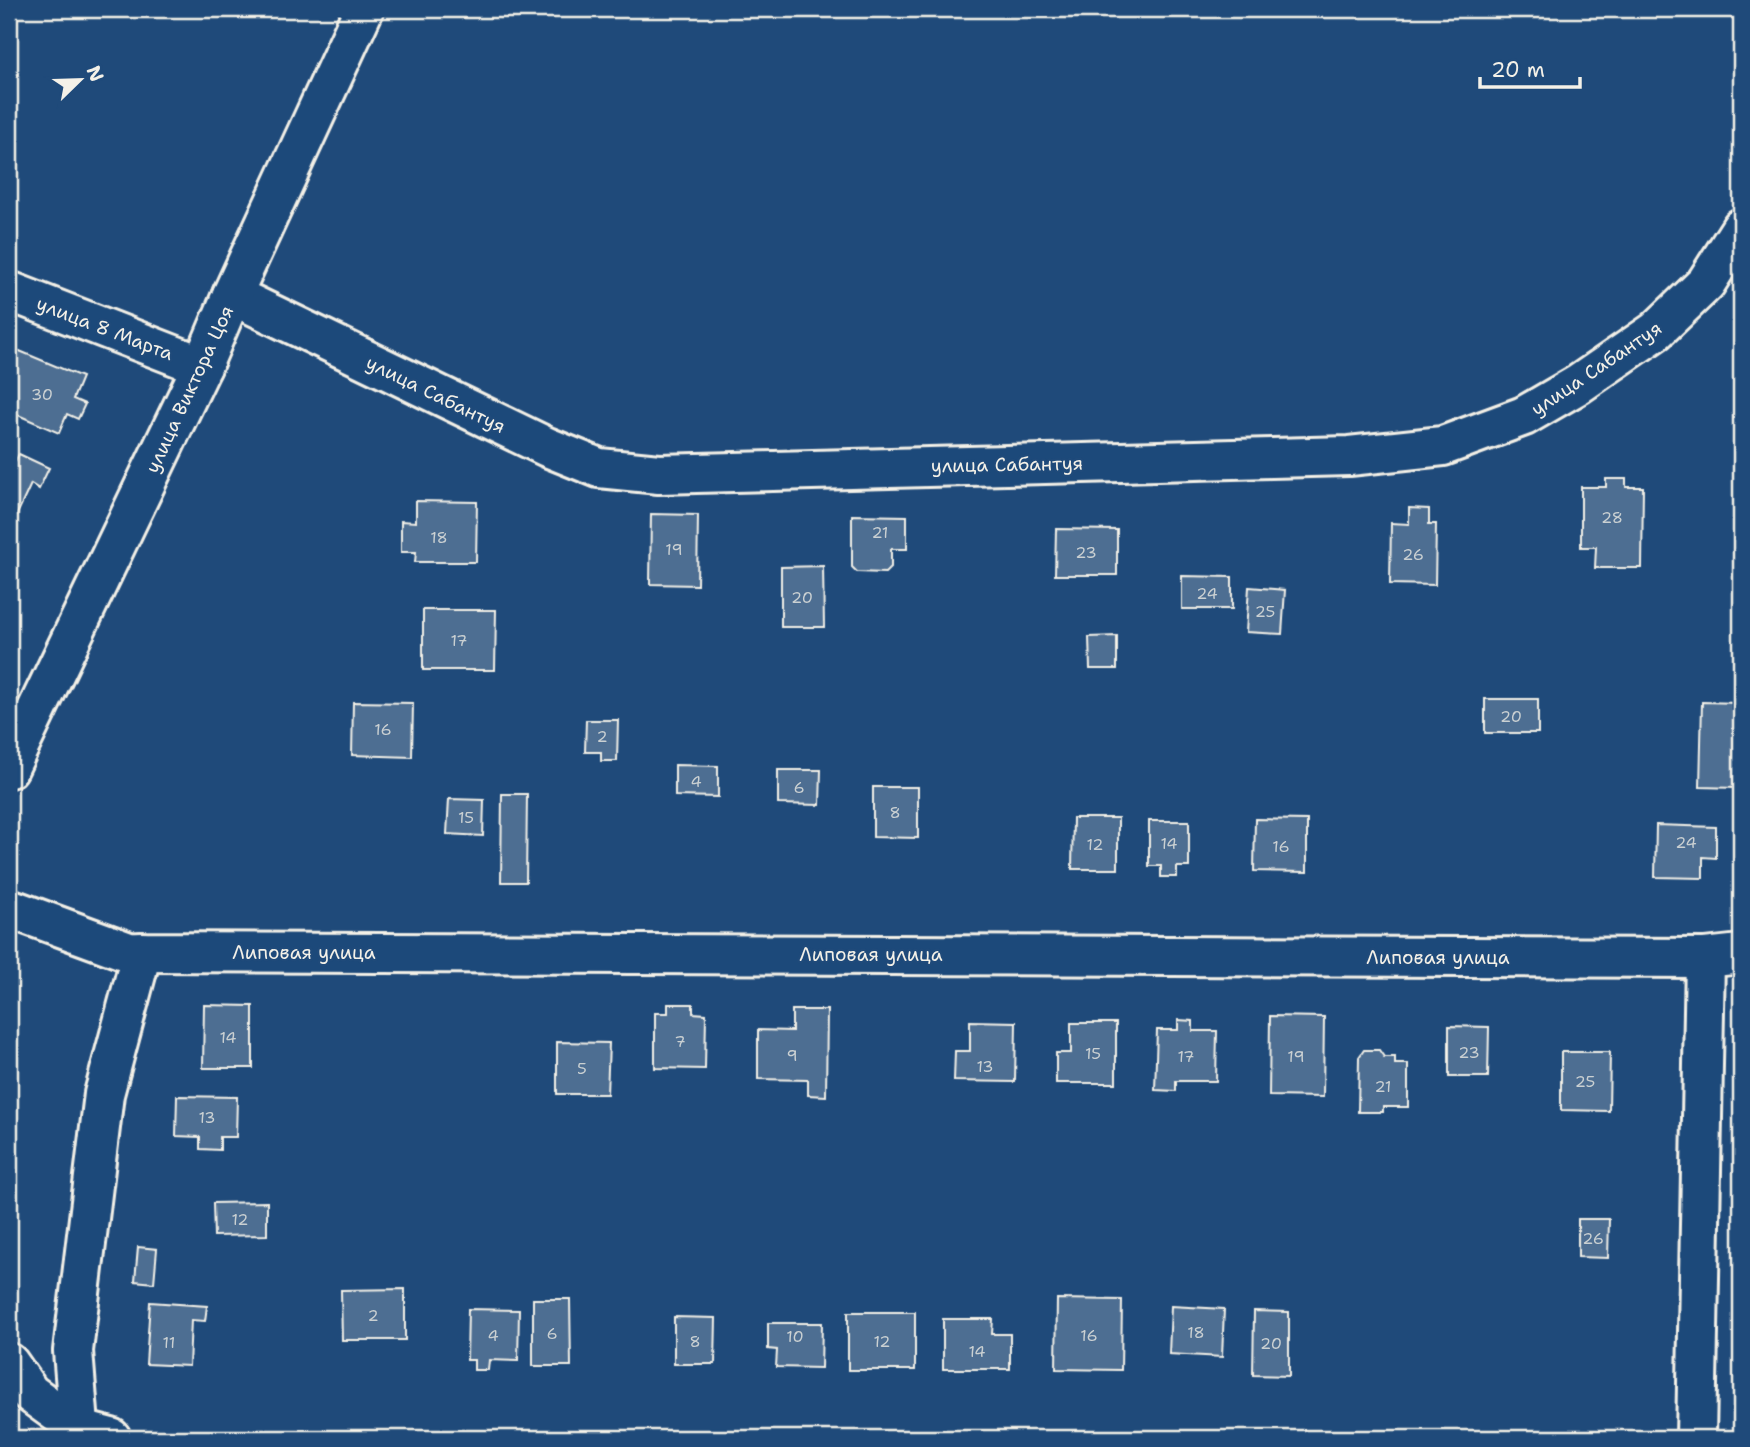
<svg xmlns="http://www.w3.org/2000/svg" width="1750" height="1447" viewBox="0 0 1750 1447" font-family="'Shantell Sans',sans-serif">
<rect width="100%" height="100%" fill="#1f4a7a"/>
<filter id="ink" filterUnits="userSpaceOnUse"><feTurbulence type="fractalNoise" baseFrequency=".0143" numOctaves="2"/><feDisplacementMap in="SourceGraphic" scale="14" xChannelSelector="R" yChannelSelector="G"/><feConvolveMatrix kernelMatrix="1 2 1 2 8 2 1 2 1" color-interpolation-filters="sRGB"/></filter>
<g filter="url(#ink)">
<g fill="#4d6e92" stroke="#f4f1e8" stroke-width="2">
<path d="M10 347 82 377 73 399 85 404 78 419 67 414 59 433 9 411V389L11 385 9 384V350Z"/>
<path d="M19 454 49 468 39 489 31 484 12 525 9 524V460L14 463Z"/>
<path d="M1606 479H1626V487H1643L1642 568H1595L1596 547H1581V487H1606Z"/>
<path d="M416 501 477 502 476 562H415L416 552H401V521L416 522Z"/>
<path d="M1409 508 1429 509V524H1436L1435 585 1390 584 1391 523 1409 524Z"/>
<path d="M651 514 698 515 697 585 650 584Z"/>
<path d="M852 515 907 516V549H891V567L885 573 857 572 852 567Z"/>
<path d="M1056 529 1117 530V575H1055Z"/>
<path d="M823 566 824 627H781V567Z"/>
<path d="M1182 576 1232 577V609H1182Z"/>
<path d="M1249 587 1285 590 1282 634 1246 632Z"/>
<path d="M423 610H496L495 670H423Z"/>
<path d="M1117 636V669H1090L1089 637Z"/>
<rect x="1485" y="699" width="53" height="34"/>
<path d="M353 702 413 703 412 757 352 755Z"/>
<path d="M1702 702 1739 703 1737 788 1700 787Z"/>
<path d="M586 720H618L617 761H601V752H585Z"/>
<path d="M675 765 718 766V797L675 796Z"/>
<path d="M778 770H821L820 805 778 804Z"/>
<path d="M873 787H918V838L873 837Z"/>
<path d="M502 794H527L526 882H501Z"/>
<path d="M449 799 484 800 483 836 447 834Z"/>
<path d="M1073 818H1118V869H1072Z"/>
<path d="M1255 819 1307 820V872L1254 871Z"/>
<path d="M1149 821H1189V867H1177V877H1161V866H1149Z"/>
<path d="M1656 825 1716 827V858L1703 857V878L1655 877Z"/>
<path d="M668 1004H693V1013L706 1014 705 1069 655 1068V1013H668Z"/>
<path d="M204 1005 253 1006V1068H203Z"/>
<path d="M792 1010H827L826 1096 808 1095V1080L758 1079V1030L792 1031Z"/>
<path d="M1270 1016 1324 1017 1323 1097 1269 1096Z"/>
<path d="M1178 1020 1193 1021V1031H1217L1216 1081H1176V1091L1155 1090 1157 1030H1178Z"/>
<path d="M970 1021 1016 1022 1015 1082 954 1081 955 1051H970Z"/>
<path d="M1071 1023H1116V1083H1056V1053H1071Z"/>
<path d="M1449 1026 1489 1027 1488 1077H1449Z"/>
<path d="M557 1042 609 1043 607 1094H557Z"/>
<path d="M1364 1050H1379L1384 1057H1395V1064H1408V1107H1383V1112H1358L1359 1057Z"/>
<path d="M1561 1052H1610L1609 1111 1561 1110Z"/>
<path d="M177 1096 237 1097 236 1137H220V1150L200 1149V1137L176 1136Z"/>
<path d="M267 1202V1235L214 1236 213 1203Z"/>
<path d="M1578 1219H1609L1608 1258 1578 1257Z"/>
<path d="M138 1247 157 1249 154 1283 135 1281Z"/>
<path d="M405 1289V1340H342L341 1290Z"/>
<path d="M533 1299H570L571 1366H533Z"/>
<path d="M1057 1299 1122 1300 1121 1370 1056 1369Z"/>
<path d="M150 1302 207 1306 205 1321 191 1320 189 1366 146 1364Z"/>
<path d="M1171 1306 1224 1309 1222 1357 1169 1354Z"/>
<path d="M468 1309 519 1310 518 1361 489 1360 488 1370H474V1360H467Z"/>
<path d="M1254 1311 1289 1312V1376L1253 1375Z"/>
<rect x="848" y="1312" width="67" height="58"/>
<path d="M674 1317 716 1318 715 1364H674Z"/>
<path d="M943 1319H993L992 1334H1010V1369H943Z"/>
<path d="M768 1323H822L821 1368 776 1367 777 1350 768 1349Z"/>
</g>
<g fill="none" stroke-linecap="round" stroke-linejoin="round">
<g stroke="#f4f1e8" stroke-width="44">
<g id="minor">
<path d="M9 291 202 366"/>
<path d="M232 295 547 447 599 468 659 474 1349 456 1443 446 1524 416 1579 384 1656 331 1706 283 1741 228"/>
<path d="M9 768 202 366 232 295 364 9"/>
<path d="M9 908 129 952 1705 958 1741 954"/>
<path d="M9 1363 30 1393 81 1430 111 1438"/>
<path d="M80 1438 73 1351 104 1094 142 952"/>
<path d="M1696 1438 1705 958"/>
</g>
</g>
<use href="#minor" stroke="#1f4a7a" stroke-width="38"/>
</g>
</g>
<g text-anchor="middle" stroke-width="5" stroke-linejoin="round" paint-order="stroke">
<g font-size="16" fill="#cad0d2">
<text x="42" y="400">30</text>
<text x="1612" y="523">28</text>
<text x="880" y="538">21</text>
<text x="439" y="543">18</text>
<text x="674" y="555">19</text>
<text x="1086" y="558">23</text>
<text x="1413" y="560">26</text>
<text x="1207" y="599">24</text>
<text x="802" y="603">20</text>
<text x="1265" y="617">25</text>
<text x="459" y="646">17</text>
<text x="1511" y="722">20</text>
<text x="383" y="735">16</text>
<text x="602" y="742">2</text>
<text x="696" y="787">4</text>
<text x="799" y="793">6</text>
<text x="895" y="818">8</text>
<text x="466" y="823">15</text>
<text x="1686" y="848">24</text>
<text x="1169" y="849">14</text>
<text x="1095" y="850">12</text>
<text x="1281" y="852">16</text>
<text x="228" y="1043">14</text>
<text x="680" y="1047">7</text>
<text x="1469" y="1058">23</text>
<text x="1093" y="1059">15</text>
<text x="792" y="1061">9</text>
<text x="1186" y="1062">17</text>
<text x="1296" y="1062">19</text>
<text x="985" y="1072">13</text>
<text x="582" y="1074">5</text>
<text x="1585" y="1087">25</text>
<text x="1383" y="1092">21</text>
<text x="207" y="1123">13</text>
<text x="240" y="1225">12</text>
<text x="1593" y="1244">26</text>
<text x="373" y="1321">2</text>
<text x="1196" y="1338">18</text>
<text x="552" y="1339">6</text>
<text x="493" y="1341">4</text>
<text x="1089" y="1341">16</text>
<text x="795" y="1342">10</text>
<text x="695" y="1347">8</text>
<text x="882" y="1347">12</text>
<text x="169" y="1348">11</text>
<text x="1271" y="1349">20</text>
<text x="977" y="1357">14</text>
</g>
<g font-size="19" fill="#f4f1e8" stroke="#1f4a7a">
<text transform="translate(105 328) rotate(21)" y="7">улица 8 Марта</text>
<text transform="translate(1596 368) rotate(-34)" y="7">улица Сабантуя</text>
<text transform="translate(189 389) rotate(-65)" y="7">улица Виктора Цоя</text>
<text transform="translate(436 394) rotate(26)" y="7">улица Сабантуя</text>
<text transform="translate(1007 464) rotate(-1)" y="7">улица Сабантуя</text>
<text x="304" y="959">Липовая улица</text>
<text x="871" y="961">Липовая улица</text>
<text x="1438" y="964">Липовая улица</text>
</g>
</g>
<rect width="1750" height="1447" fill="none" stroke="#1f4a7a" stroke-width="35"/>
<rect x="18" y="18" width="1715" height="1412" fill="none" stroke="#f4f1e8" stroke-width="2.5" filter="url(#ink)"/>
<g transform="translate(80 80) rotate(67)" stroke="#1f4a7a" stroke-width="5" paint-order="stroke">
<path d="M0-5L12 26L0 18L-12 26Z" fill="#f4f1e8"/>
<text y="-10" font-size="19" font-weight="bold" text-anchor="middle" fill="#f4f1e8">N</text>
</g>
<path d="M1480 77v10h100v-10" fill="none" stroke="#f4f1e8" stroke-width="3.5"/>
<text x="1491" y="77" font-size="21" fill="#f4f1e8" stroke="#1f4a7a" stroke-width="5" paint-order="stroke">20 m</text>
</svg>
